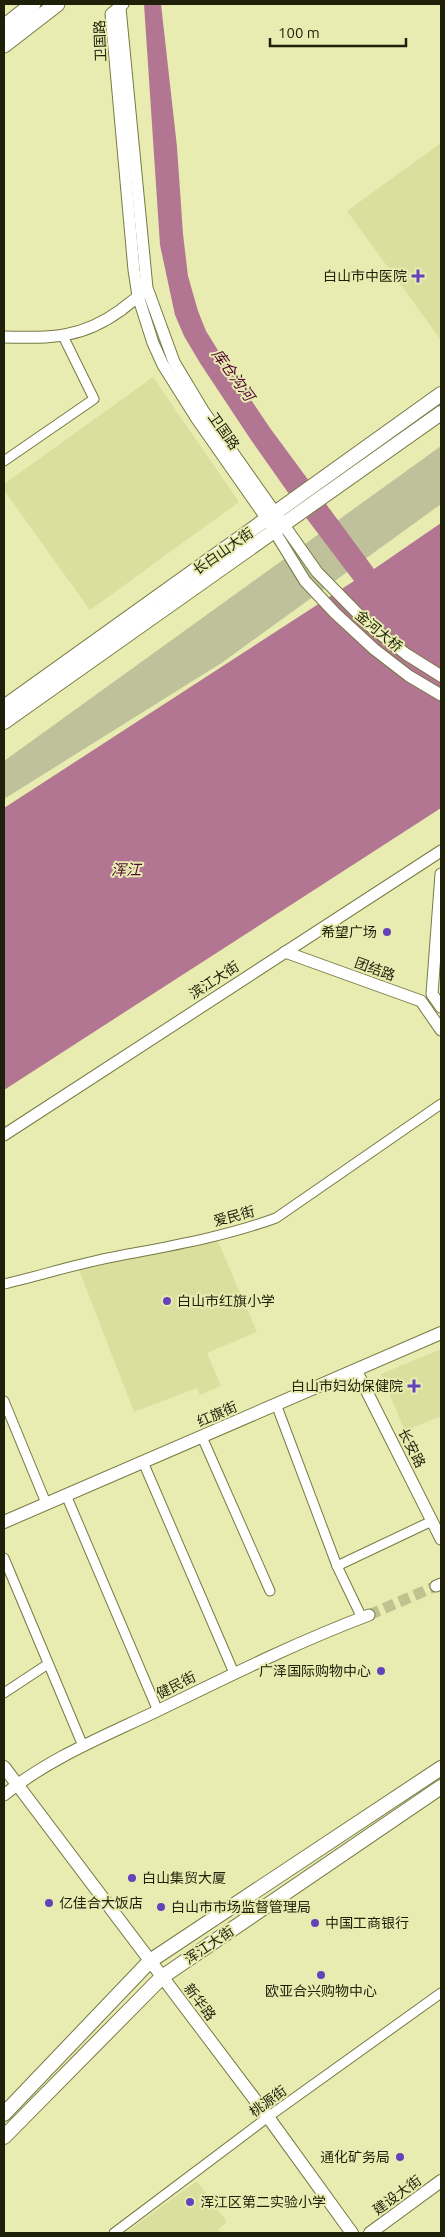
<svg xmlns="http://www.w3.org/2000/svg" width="445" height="2237" viewBox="0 0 445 2237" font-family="Ubuntu,'Noto Sans SC',sans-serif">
<rect width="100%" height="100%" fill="#e8ecb1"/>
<g fill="#dbdf9e">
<path d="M441 143V340L347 211Z"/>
<path d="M153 377 239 502 90 610 4 490V484Z"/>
<path d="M216 1237 257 1332 207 1353 221 1386 200 1395 197 1388 134 1412 79 1270Z"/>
<path d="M441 1349V1416L405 1431 381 1374Z"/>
<path d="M197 2181 227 2222 218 2229 221 2233H125Z"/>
</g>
<path fill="#bec199" d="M441 446V504L223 662 4 799V761Z"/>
<path fill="#b37692" d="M144 4H161L177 147 183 234 188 276 198 311 206 331 219 352 270 428 374 569 441 523V808L4 1090V808L354 581 301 511 251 440 200 363 184 336 175 315 160 245Z"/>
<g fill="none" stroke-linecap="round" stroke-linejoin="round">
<path stroke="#c0c390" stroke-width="11" stroke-dasharray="11 5.5" stroke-linecap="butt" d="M369 1615 436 1586"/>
<g stroke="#777a43" stroke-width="11">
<g id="minor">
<path d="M4 461 94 399 63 336"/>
<path d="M4 1284C39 1276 73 1265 108 1258 164 1247 221 1238 276 1218L441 1104"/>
<path d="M4 1401 46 1503"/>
<path d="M276 1404 337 1566 362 1618"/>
<path d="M202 1437 270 1591"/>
<path d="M143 1462 234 1673"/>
<path d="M66 1495 158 1711"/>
<path d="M4 1558 83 1746"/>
<path d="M337 1566 432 1521"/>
<path d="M4 1693 48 1664"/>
<path d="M114 2233 268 2117 441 1993"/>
</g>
</g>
<g stroke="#777a43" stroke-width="13">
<g id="tertiary">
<path d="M123 4 111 14 134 270 138 296 153 343 163 365 197 419 267 519 305 581 335 613 374 649 409 676 441 695"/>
<path d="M120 8 147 288 174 362 204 412 317 572 370 626 406 654 441 676"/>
<path d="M4 337C51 338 81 339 121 310 128 304 136 299 142 293"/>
<path d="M441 874 432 994 441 1007"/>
<path d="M285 952 421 1001 441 1030"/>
<path d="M4 1135 441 851"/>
<path d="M356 1370 441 1539"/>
<path d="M436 1586 441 1584"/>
<path d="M4 1795C49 1758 105 1736 157 1711 227 1677 297 1642 369 1615"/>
</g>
</g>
<g stroke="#777a43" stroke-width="14">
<g id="secondary">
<path d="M4 1522 441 1333"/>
<path d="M4 1767 268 2117 352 2233"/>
<path d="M370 2233 441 2181"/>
</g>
</g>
<g stroke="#777a43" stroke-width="16">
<g id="primary">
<path d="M4 707 441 394"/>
<path d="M4 722 441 413"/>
<path d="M4 2114 150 1961 441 1768"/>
<path d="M4 2137 162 1977 441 1787"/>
</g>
</g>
<g stroke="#777a43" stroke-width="17">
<g id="trunk">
<path d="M4 27 33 4"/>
<path d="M4 45 57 4"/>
</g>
</g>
<use href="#minor" stroke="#fff" stroke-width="9"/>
<use href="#tertiary" stroke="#fff" stroke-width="11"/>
<use href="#secondary" stroke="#fff" stroke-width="12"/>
<use href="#primary" stroke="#fff" stroke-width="14"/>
<use href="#trunk" stroke="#fff" stroke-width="15"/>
</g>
<g fill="#6342ba" stroke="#e8ecb1" stroke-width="2">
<path d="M415.5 268.5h5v5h5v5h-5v5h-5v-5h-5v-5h5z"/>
<circle cx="387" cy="932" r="5"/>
<circle cx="167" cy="1301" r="5"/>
<path d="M411.5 1378.5h5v5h5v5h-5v5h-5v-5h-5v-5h5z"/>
<circle cx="381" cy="1671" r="5"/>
<circle cx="132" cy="1878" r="5"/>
<circle cx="49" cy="1903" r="5"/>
<circle cx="161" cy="1907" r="5"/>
<circle cx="315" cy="1923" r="5"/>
<circle cx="321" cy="1975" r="5"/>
<circle cx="400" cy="2157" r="5"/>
<circle cx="190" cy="2202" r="5"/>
</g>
<g text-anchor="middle" stroke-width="4" stroke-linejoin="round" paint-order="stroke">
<g font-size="14" fill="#1f200a" stroke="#e8ecb1">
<text transform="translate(100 41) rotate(-92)" y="5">卫国路</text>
<text transform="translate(224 431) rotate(55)" y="5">卫国路</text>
<text transform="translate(223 551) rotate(-35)" y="5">长白山大街</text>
<text transform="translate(379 631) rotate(40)" y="5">金河大桥</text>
<text transform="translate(375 969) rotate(20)" y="5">团结路</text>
<text transform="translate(214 980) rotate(-33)" y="5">滨江大街</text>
<text transform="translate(234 1216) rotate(-15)" y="5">爱民街</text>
<text transform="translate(217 1414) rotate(-24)" y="5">红旗街</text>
<text transform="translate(412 1448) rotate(63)" y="5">长安路</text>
<text transform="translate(176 1685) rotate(-27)" y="5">健民街</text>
<text transform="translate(209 1945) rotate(-34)" y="5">浑江大街</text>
<text transform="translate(200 2002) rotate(53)" y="5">新华路</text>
<text transform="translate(268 2101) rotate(-36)" y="5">桃源街</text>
<text transform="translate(397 2195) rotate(-36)" y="5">建设大街</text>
</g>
<g font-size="14" fill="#1f200a" stroke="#e8ecb1" text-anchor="start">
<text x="407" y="281" text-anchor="end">白山市中医院</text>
<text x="377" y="937" text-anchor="end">希望广场</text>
<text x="177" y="1306">白山市红旗小学</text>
<text x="403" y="1391" text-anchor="end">白山市妇幼保健院</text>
<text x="371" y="1676" text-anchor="end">广泽国际购物中心</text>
<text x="142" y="1883">白山集贸大厦</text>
<text x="59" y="1908">亿佳合大饭店</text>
<text x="171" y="1912">白山市市场监督管理局</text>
<text x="325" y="1928">中国工商银行</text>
<text x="321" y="1996" text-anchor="middle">欧亚合兴购物中心</text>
<text x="390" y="2162" text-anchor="end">通化矿务局</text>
<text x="200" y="2207">浑江区第二实验小学</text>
</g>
<g font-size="15" font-style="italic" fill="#530634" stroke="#e8ecb1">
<text transform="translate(233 375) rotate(54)" y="5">库仓沟河</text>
<text x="126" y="875">浑江</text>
</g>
</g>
<rect width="445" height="2237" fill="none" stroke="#1f200a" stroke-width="10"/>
<path d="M270 38v8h136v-8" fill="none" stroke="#1f200a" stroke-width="2.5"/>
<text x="278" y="38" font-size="15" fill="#1f200a" stroke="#e8ecb1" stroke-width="4" paint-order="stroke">100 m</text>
</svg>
